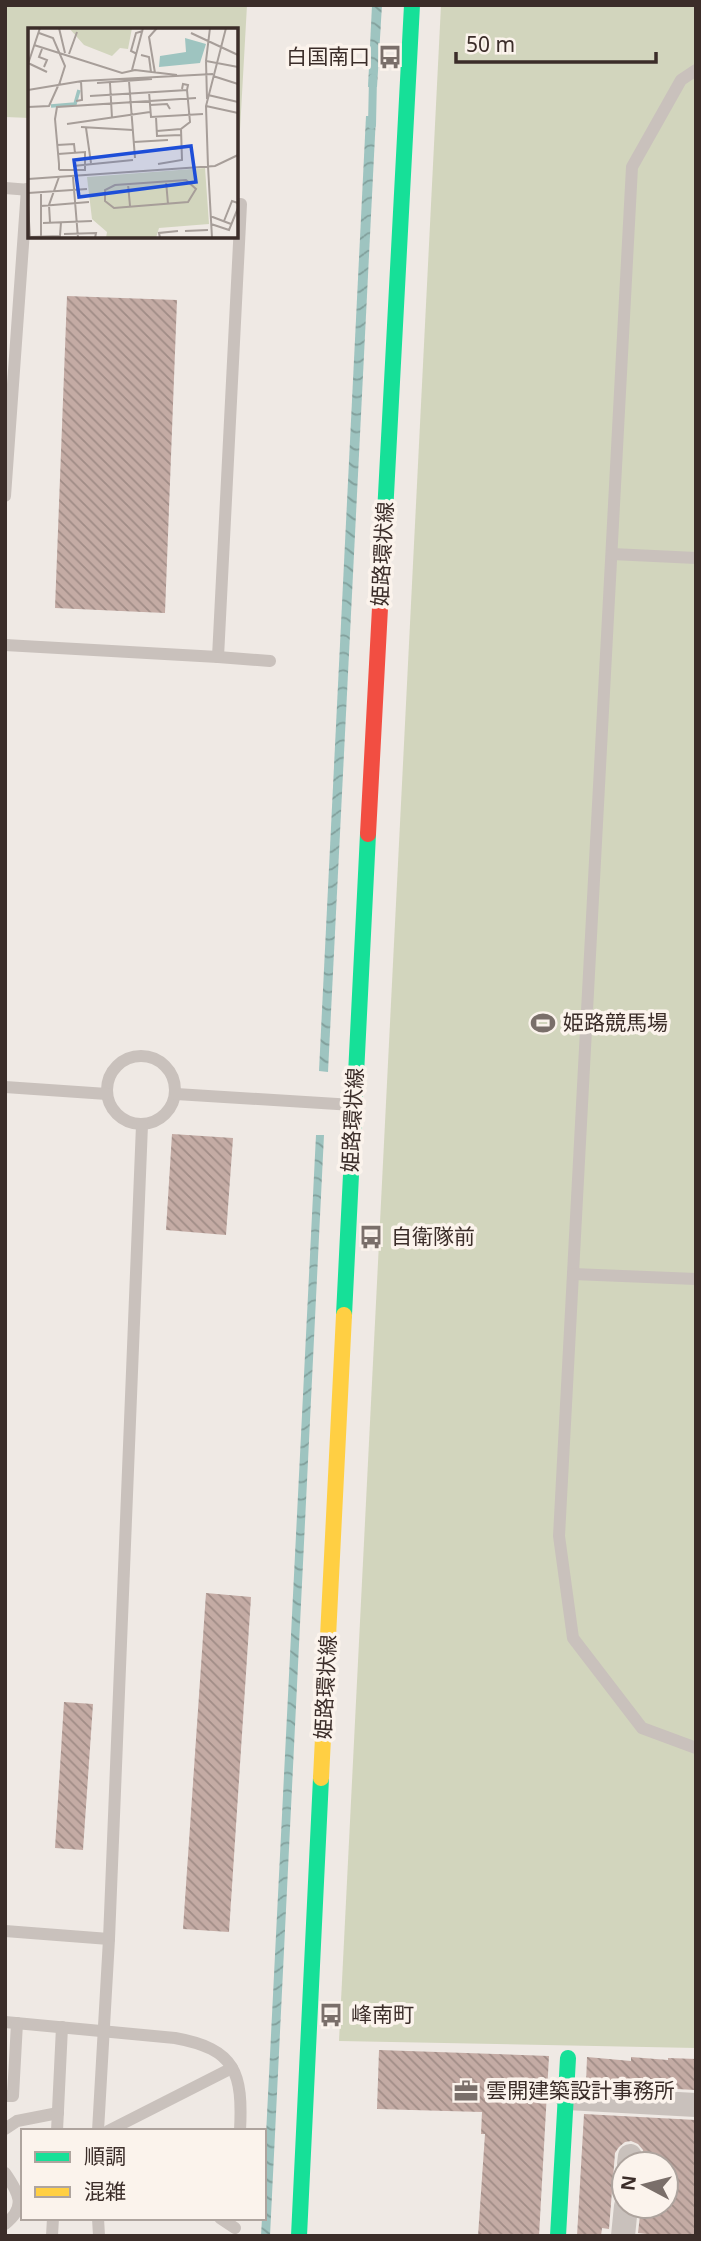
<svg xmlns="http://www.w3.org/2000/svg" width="701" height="2241" viewBox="0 0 701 2241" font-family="'Noto Sans','Noto Sans JP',sans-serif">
<defs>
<pattern id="water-waves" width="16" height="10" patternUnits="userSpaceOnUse" patternTransform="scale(1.75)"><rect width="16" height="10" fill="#9ec4c0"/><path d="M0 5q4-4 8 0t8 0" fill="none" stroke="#82a09c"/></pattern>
<pattern id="building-back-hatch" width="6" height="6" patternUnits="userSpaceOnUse" patternTransform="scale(1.75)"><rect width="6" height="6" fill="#c4aba4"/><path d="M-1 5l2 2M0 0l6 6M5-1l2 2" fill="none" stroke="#a08c86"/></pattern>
</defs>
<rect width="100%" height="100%" fill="#efe9e4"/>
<g fill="#d2d5bd">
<path d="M5 5H247L240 130H236V30H30V118L5 117Z"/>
<path d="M441 5H696V2048L339 2041Z"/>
</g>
<g fill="url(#water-waves)">
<path d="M372 5H382L377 87H368Z"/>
<path d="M366 116H376L328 1072 319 1071Z"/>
<path d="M316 1135H324L270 2236H261L262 2218H264V2175Z"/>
</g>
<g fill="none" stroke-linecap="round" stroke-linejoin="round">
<path stroke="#9ec4c0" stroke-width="8" d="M372 125 373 78"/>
</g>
<g fill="url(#building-back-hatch)">
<path d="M67 296 177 300 165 613 55 608Z"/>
<path d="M172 1134 233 1138 226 1235 166 1230Z"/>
<path d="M206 1593 251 1597 229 1932 183 1929Z"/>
<path d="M64 1702 93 1704 83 1850 55 1848Z"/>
<path d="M379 2050 549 2056 539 2236H478L485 2134H481L482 2112 377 2109Z"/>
<path d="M587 2057 631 2061V2057L668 2060V2058L696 2059 695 2090 586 2084Z"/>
<path d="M584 2114 696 2120V2236H663L638 2233 641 2206H666V2164H644L643 2150 638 2144 631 2141 625 2142 619 2147 615 2153 609 2229 602 2228 601 2236H577Z"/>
</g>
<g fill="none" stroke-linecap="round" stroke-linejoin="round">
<g stroke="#c9c1bc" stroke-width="12">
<path d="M696 70 681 80 632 167 559 1536 573 1638 642 1728 696 1748"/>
<path d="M5 188 30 190"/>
<path d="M236 204H241L218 657 270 661"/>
<path d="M5 496 27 189"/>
<path d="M612 554 696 558"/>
<path d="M5 645 218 657"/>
<circle cx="141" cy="1090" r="34"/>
<path d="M5 1087 107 1094"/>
<path d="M176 1094 353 1105"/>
<path d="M573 1274 696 1279"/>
<path d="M5 1931 109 1939"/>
<path d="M5 2022 175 2038C236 2049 243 2073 240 2131"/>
<path d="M5 2096H13L17 2023"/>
<path d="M5 2129 17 2121 58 2113"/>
<path d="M57 2131 62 2027"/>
<path d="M98 2131 109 1939 142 1125"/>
<path d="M108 2131 232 2068"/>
<path d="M5 2173C19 2193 27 2207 5 2224"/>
<path d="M98 2218 99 2236"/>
<path d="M220 2218 235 2228"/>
<path d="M52 2236 53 2218"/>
</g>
<g stroke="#c9c1bc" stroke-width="24">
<path d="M567 2098 696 2105"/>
<path d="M629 2164 630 2156"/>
<path d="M623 2236 626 2206"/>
</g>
<g stroke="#16e098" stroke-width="16">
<path d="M381 589 412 5"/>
<path d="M344 1315 368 834"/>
<path d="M299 2236 321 1778"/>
<path d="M558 2236 568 2058"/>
</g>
<path stroke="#ffcf43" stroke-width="16" d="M321 1778 344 1315"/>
<path stroke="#f24e42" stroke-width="16" d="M368 834 381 589"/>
</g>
<defs>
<g id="bus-bare" transform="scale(1.89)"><path d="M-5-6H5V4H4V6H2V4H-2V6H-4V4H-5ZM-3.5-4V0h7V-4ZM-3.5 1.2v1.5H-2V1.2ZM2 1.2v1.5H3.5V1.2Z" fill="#7a6f6a" stroke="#fbf3ec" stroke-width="2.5" paint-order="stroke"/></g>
<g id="stadium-bare" transform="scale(1.89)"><path d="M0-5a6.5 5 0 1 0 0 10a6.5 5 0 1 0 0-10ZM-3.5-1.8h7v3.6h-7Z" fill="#7a6f6a" stroke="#fbf3ec" stroke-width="2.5" paint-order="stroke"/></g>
<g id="office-bare" transform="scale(1.89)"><path d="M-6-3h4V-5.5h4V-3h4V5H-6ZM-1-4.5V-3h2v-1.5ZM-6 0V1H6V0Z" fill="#7a6f6a" stroke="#fbf3ec" stroke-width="2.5" paint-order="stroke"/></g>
</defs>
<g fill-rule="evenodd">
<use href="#bus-bare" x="390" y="57"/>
<use href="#stadium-bare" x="543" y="1023"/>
<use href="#bus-bare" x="371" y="1237"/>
<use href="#bus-bare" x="331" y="2015"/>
<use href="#office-bare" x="466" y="2091"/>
</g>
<g text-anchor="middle" stroke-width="7" stroke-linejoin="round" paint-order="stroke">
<g font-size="21" fill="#3b2d29" stroke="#fbf3ec" text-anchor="start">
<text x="370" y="64" text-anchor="end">白国南口</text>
<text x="563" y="1030">姫路競馬場</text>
<text x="391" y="1244">自衛隊前</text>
<text x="351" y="2022">峰南町</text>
<text x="486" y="2098">雲開建築設計事務所</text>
</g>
<g font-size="21" fill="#3b2d29" stroke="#fbf3ec">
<text transform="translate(383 554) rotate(-87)" y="7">姫路環状線</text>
<text transform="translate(353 1120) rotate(-87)" y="7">姫路環状線</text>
<text transform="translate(326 1687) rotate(-87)" y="7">姫路環状線</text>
</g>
</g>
<g transform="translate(28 28)">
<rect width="210" height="210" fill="#efe9e4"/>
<path d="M41 0H104L100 21 92 20 84 28 56 17Z" fill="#d2d5bd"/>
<path d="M177 140 181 196 131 200 128 210H78L79 204 64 191 59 149Z" fill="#d2d5bd"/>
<path d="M157 10 178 16 172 35 131 39 132 28 158 24Z" fill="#9ec4c0"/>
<path fill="none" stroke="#9ec4c0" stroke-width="3.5" d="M23 78 47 76 51 62"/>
<path fill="none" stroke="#a79e99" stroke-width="2" d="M31 0 37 25M182 0 178 33 210 39M11 5 25 10 37 38 31 57M163 5 210 27M6 17 94 45 107 42 149 47M14 21 11 29 19 32 16 39M41 26 49 4M109 26 103 23 108 5 115 3M113 27 121 29 123 44M178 33 179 71M0 35 19 44M0 36 12 0M104 42 115 0M127 45 121 9 129 0M185 48 210 56M101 53 107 130M69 55 124 51M82 55 84 90M0 62 54 53 185 46M121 64 123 89 175 86M180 67 210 74M62 68 159 62 160 57 155 56 154 61M48 73 54 72 53 53M122 77 139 76 142 81M178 78 210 85M0 79 21 78 30 58M128 89 129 108 153 107M39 96 122 84M53 99 105 102M58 100 63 135M129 103 153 101M106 114 140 112M29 117 46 116 47 125M129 122 153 120M30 126 57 124V142H32L31 141V136L27 91 29 79 168 70M130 136 154 132 153 101 162 94 159 62M45 138 105 132M180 138 178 78 198 0M180 138 184 210M45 149 50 210M0 151 187 138 210 127M158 152 168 161 160 174 86 180 77 173V162L87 157ZM138 153 140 176M100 156 102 178M13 164V209M0 165 59 161M0 177 2 210M13 178 61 174M182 188 203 196M196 193 204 173 210 175M22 194 21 177 31 149M15 195 64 193M183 196 201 202 210 180M157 203 180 202M36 206 68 205 67 210M2 209 32 208 33 194M132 210 131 205 150 203"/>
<path fill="#1d4ed8" fill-opacity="0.15" stroke="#1d4ed8" stroke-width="3.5" d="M163 118 168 154 51 169 46 132Z"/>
<rect width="210" height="210" fill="none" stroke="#3b2d29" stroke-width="3.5"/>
</g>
<rect width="701" height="2241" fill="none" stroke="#3b2d29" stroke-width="14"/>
<rect x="21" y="2129" width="245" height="91" fill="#fbf3ec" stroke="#aea49e" stroke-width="2"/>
<rect x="35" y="2152" width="35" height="10" fill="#16e098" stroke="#aea49e" stroke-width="2"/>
<text x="84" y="2164" font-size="21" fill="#3b2d29">順調</text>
<rect x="35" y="2187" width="35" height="10" fill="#ffcf43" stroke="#aea49e" stroke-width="2"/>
<text x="84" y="2199" font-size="21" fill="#3b2d29">混雑</text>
<g transform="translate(645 2185) rotate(277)"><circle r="33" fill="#fbf3ec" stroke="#aea49e" stroke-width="2"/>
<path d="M0-5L12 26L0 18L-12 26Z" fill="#7a6f6a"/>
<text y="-10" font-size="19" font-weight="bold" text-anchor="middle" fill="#3b2d29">N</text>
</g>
<path d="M456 52v10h200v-10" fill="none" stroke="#3b2d29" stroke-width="3.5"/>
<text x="466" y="52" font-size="21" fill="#3b2d29" stroke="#fbf3ec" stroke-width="5" paint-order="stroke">50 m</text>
</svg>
